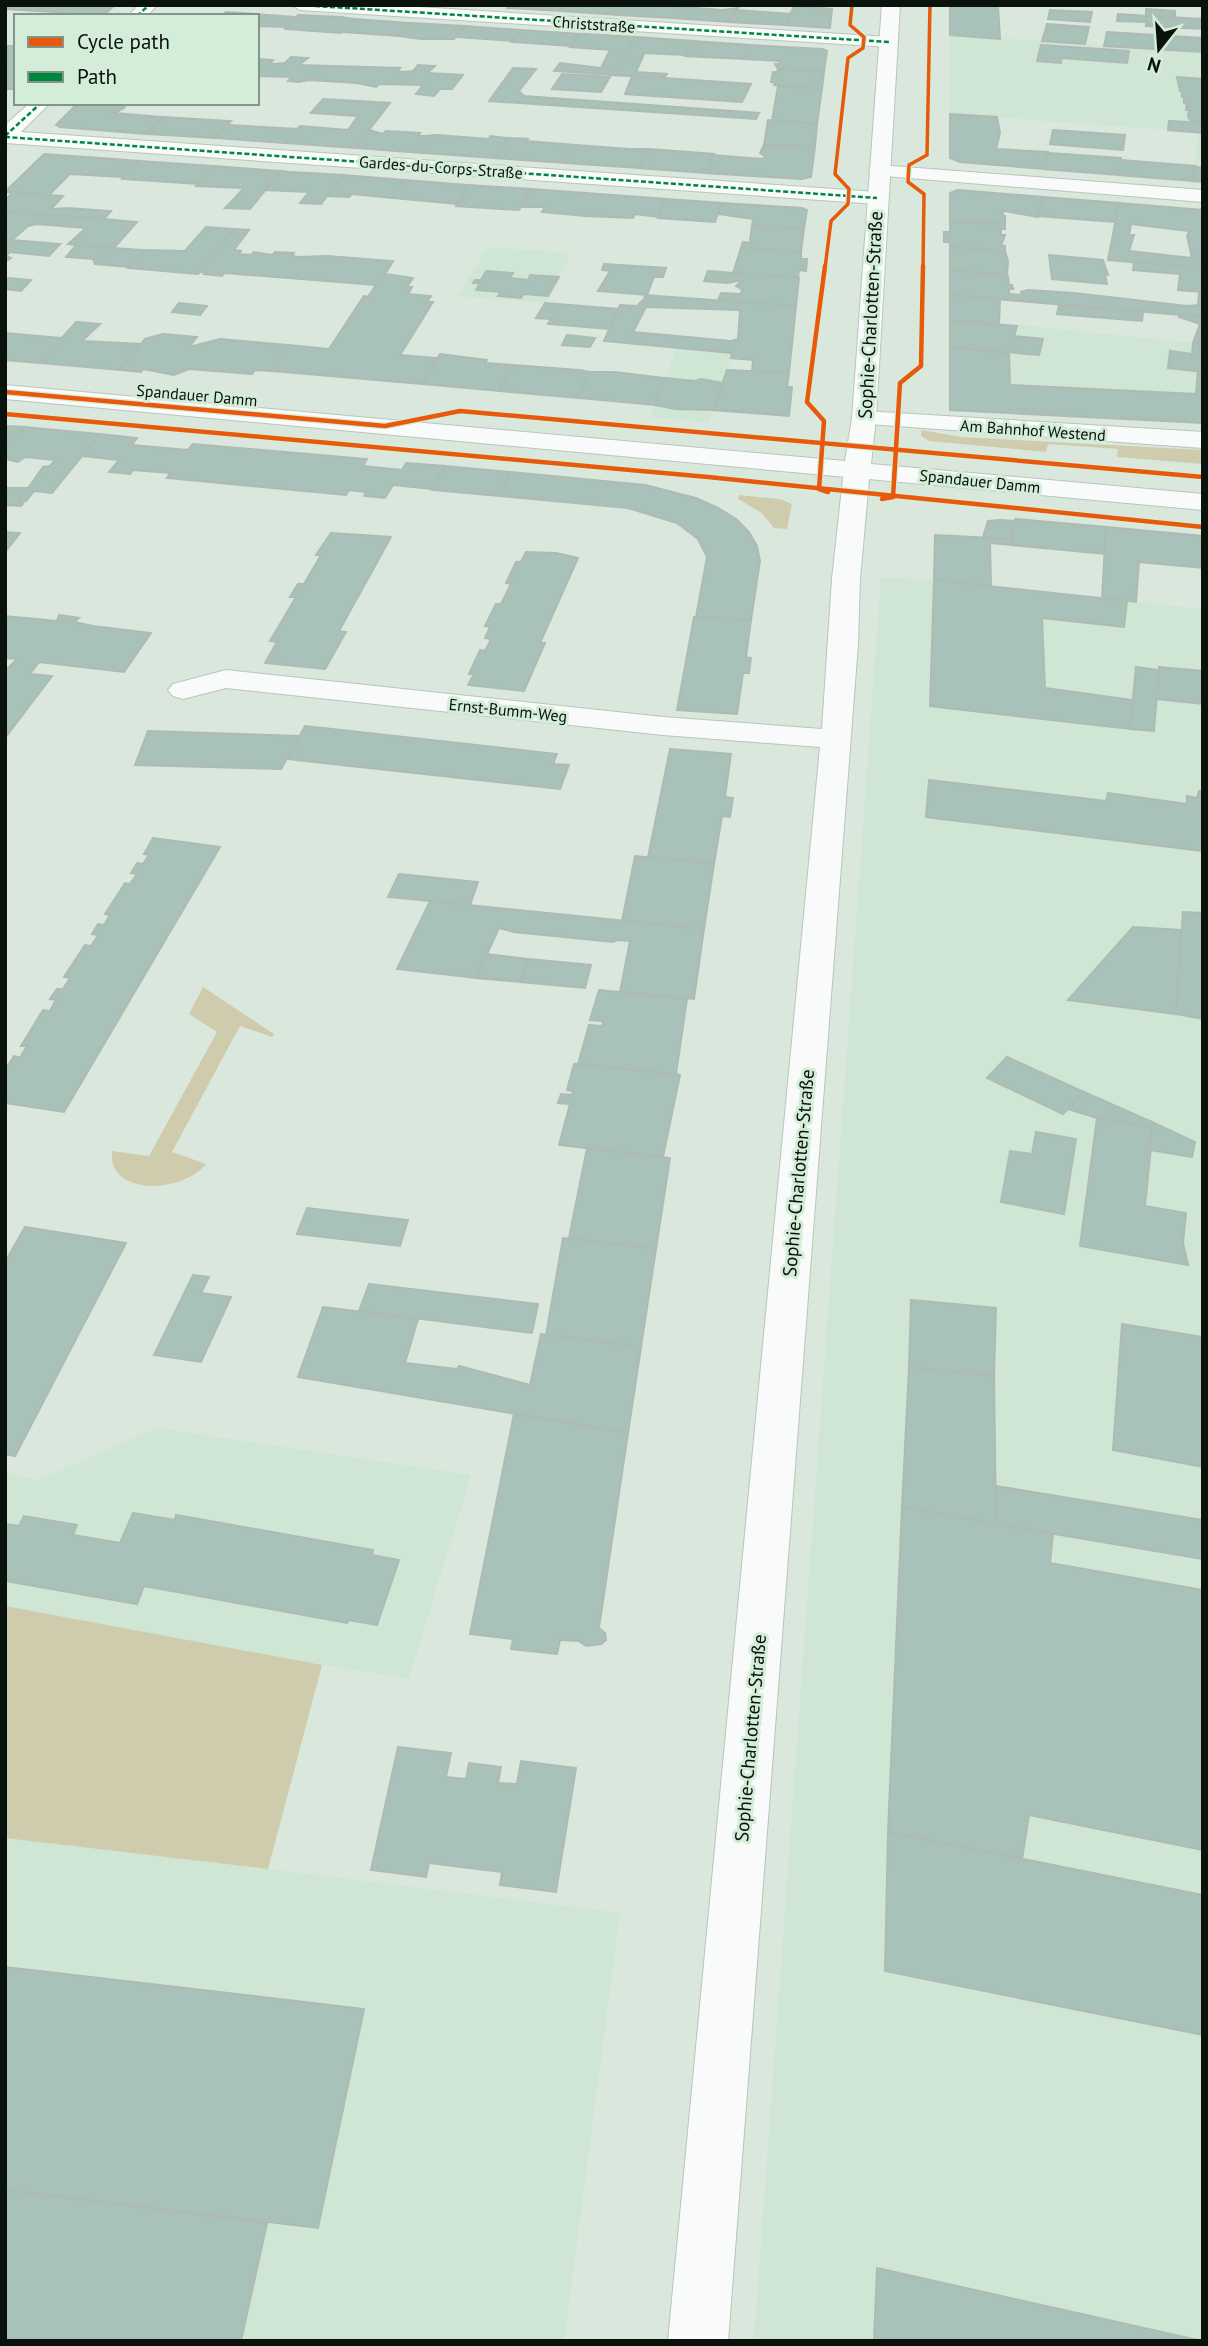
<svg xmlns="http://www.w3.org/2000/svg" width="1208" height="2346" viewBox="0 0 1208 2346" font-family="'PT Sans',sans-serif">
<rect width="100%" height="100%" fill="#dae7dc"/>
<g fill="#cee6d3">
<path d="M950 35 1203 52V182L1193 181 1198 132 950 114Z"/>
<path d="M488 247 571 253 545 303 458 296Z"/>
<path d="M950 321 999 323 1203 344V423L950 410Z"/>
<path d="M677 347 732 353 727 370 789 373 787 387H792L789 416 714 410 709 422 650 417Z"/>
<path d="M881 578 934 580 1203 609V2341H754Z"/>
<path d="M156 1428 471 1475 409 1678 322 1665 268 1869 620 1913 564 2341H5V1474L39 1480Z"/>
</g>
<g fill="#cfccad">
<path d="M921 430 961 437 1203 450V464L1117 457 1118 449 1048 444 1046 452 929 441 921 436Z"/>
<path d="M739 495 780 499 792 504 787 529 774 528 762 513 738 499Z"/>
<path d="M203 987 274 1034 272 1037 240 1026 172 1152 206 1164C182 1194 107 1196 112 1151L149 1156 217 1032 189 1014Z"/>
<path d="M5 1606 322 1665 268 1869 5 1838Z"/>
</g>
<g fill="#a8c2ba" stroke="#afbab4" stroke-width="2" fill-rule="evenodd">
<path d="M5 5H43L36 11 5 9Z"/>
<path d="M43 5H115L104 15 36 11Z"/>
<path d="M509 5H566L562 11 507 8Z"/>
<path d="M566 5H625L619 15 562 11Z"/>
<path d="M625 5H653L681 7 674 18 619 15Z"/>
<path d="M950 5 998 6 1000 39 950 35Z"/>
<path d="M794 6 832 9 830 28 785 25Z"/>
<path d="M681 7 723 10 738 8 729 22 674 18Z"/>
<path d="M1146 9 1175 11V17L1146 16Z"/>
<path d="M737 10 791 14 785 25 729 22Z"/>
<path d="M1050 10 1092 12 1090 22 1048 19Z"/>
<path d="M226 12 297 17 286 27 257 26V16H222Z"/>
<path d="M1118 14 1147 16 1146 22 1117 21Z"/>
<path d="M298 15 341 17 354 19 341 33 285 29Z"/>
<path d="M1147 16 1203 19V29L1146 26Z"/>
<path d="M354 19 410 23 399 36 342 32Z"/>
<path d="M410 23 464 26 454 39H421L399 36Z"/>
<path d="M1047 24 1089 27 1085 44 1042 41Z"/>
<path d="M464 26 521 30 513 41 456 37Z"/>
<path d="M521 30 579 34 571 46 512 42Z"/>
<path d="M1107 32 1203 38V52L1104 46Z"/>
<path d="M579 34H584L636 37 612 75 554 71 560 63 601 68 609 52 613 50 570 47Z"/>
<path d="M636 37 693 41 686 55 642 53 644 54 636 72 667 74 664 78 612 75Z"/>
<path d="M693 41 750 45 744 59 685 56Z"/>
<path d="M750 45 822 49 827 51 824 72 778 69 775 64H779L780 61 744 59Z"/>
<path d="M1041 45 1129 51 1127 63 1062 58 1061 63 1037 61Z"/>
<path d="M7 46H16V89H5Z"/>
<path d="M291 57 308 58 299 65 400 68 397 71 404 72 413 71 418 65 435 66 427 73 463 75 452 89H440L434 96 416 94 423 85 379 84 376 87 357 83 309 80 299 82 288 81 292 77 257 76V59L273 60 270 63 275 64 285 63Z"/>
<path d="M513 68 536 69 519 91 524 96 759 113 756 119 489 101Z"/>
<path d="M778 69 824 72 822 89 774 85 775 82H771L773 72H777Z"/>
<path d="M562 74 610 77 601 92 552 89Z"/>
<path d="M632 76 664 78 751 84 742 102 625 94Z"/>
<path d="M1177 77 1203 79V123L1192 122 1188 117 1189 110H1186L1187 104 1184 103V97H1182V91H1180Z"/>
<path d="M778 86 822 89 817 124 772 120Z"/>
<path d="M323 99 390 103 355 148 285 143 300 126 348 130 358 116 311 113Z"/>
<path d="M78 103H126L124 108 114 113 163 117 146 134 60 127 56 125Z"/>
<path d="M950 114 997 117 1000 133 996 149 1048 152 1044 169 960 162 950 158Z"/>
<path d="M163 117 231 121 215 138 146 134Z"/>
<path d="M768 120 817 124 815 147 764 145Z"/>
<path d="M1169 121 1203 123V133L1168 130Z"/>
<path d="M228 125 297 129 285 143 215 138Z"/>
<path d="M369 130 383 134 386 131 420 133 418 136H425L437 135 423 153 355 148Z"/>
<path d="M1053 130 1125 135 1123 150 1050 144Z"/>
<path d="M437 135 489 139 490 136 508 138 494 158 423 153Z"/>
<path d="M508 138 528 139 527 141 577 145 566 163 494 158Z"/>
<path d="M576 145 629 149H649L639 168 566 163Z"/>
<path d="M764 145 815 147 811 177 802 179 706 173 713 155 762 159 766 157 760 153Z"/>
<path d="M649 149 714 154 706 173 639 168Z"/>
<path d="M1049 153 1121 158 1118 175 1044 169Z"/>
<path d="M44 154 114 159 139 161 123 177 70 174 49 195 5 192Z"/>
<path d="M1121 160 1195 166 1193 181 1118 175Z"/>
<path d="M139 161 214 166 198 184 122 179Z"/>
<path d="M214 166 281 171 250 209 225 208 244 188 196 186Z"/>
<path d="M1195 167 1203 168V182L1193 181Z"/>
<path d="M281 171 290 172 343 175 321 204 300 203 309 192 266 190Z"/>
<path d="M343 175 405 180 392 198 352 194 349 197 328 196Z"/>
<path d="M405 180 469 185 457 204 392 198Z"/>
<path d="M469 185 531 189 519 210 456 206Z"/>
<path d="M531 189 666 199 658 217 635 214 633 218 585 216 542 212 545 207H521Z"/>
<path d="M958 190 1043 197 1038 217 1005 211 1001 214 1005 216V224L950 222V193Z"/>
<path d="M13 192 63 196 52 208 54 209 67 208 111 211 104 219 5 212V200Z"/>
<path d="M1043 197 1119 203 1115 222 1038 216Z"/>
<path d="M666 199 722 203 715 222 658 218Z"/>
<path d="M722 203 802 208 807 210 804 228 752 226 753 219 718 214Z"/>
<path d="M1119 203 1203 210V268L1108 260ZM1131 224 1189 231 1187 236 1192 258 1129 251 1134 235H1129Z"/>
<path d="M5 212 104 219 137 222 114 248 76 245 68 244 86 228 36 224 28 226 12 240H5Z"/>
<path d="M950 222 1005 224V229H1001V235H1005L1001 246H1005V251L950 247V242H944V232H950Z"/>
<path d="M752 226 804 228 801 252 741 248 743 242 752 243 750 240Z"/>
<path d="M206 227 234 229 198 274 128 268 144 250 185 251Z"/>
<path d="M234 229 249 230 234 250 241 251 239 254 251 255 254 252 272 255 275 252 294 253 292 256 299 257 327 256 393 261 385 274 413 278 407 287H412L408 294 431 296 427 302H433L400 355 437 358 422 384 271 371 289 345 329 349 364 296 368 297 376 285 224 273 222 276 204 274 206 272H200Z"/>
<path d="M5 240H12L60 244 49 256 10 252 6 256 11 258 5 262Z"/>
<path d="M76 245 114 248 144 250 129 267 95 264 93 259 66 257Z"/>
<path d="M950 247 1005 251 1008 261 1007 275 950 270Z"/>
<path d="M741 248 801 252V259H807L806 271 799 270 798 278 733 273Z"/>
<path d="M1049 255 1103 260 1108 275 1105 274 1107 284 1052 279Z"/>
<path d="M1134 262 1203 268V292L1178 290 1180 274 1133 270Z"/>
<path d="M604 264 666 268 663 277H654L647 295 598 291 610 271 602 270Z"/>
<path d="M950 270 1008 276 1009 285H1012L1013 289H1009V294L1022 295 1021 292 1028 290 1074 293 1187 306 1198 305 1199 292H1203V317L950 295Z"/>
<path d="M486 271 513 273 510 278 528 280 530 275 559 277 548 296 523 294 521 298 498 296 501 292 476 290 480 283H473L475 280H481Z"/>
<path d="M708 271 799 278 796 306 718 300 721 293 741 294 742 289 736 286 743 280 727 283 704 281Z"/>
<path d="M9 278 31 280 21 291 5 289V280Z"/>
<path d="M644 295 796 306 789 373 752 372 753 360 731 358 732 353 604 341 620 305 637 306 645 298ZM646 307 740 310 738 339 731 341 633 332Z"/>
<path d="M950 295 1000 299 999 323 950 321Z"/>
<path d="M179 303 207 306 200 315 172 312Z"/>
<path d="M545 303 618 309 609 329 548 324 551 319 536 318Z"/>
<path d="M1059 305 1143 312 1142 321 1057 314Z"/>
<path d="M1180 315 1203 317V344L1193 343 1200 324 1179 317Z"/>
<path d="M950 321 1017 326 1014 336 1043 339 1039 355 950 347Z"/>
<path d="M76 322 100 324 82 341 140 344 120 370 40 363Z"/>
<path d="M5 333 62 338 40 363 5 360Z"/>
<path d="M163 334 197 337 189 347 220 339 289 345 271 371 255 370 252 374 189 369 174 375 143 369 141 372 120 370 145 339Z"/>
<path d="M567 335 577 336 595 338 590 347 562 345Z"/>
<path d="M1193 343 1203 344V372L1168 368 1170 351 1192 354Z"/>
<path d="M950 347 1009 353 1010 385 1196 394 1198 371 1203 372V423L950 410Z"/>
<path d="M440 354 487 360 485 363 513 365 499 391 422 384Z"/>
<path d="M513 365 579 370 590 372 578 398 499 391Z"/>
<path d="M727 370 789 373 787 387H792L789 416 713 410Z"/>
<path d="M590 372H614L665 378 655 405 578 398Z"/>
<path d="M665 378 695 381 701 379 723 383 713 410 675 409 655 405Z"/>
<path d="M5 426 24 427 5 449Z"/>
<path d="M24 427 100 434 52 493 34 491 26 501 20 502 23 504 21 506 5 505V488H28L43 467 50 466 55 460 25 457 18 462 5 459V449Z"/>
<path d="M100 434 137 438 132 445 188 450 193 444 367 459 363 466 402 470 406 463 445 466 432 489 393 485 385 498 364 496 366 492 357 491 349 490 346 495 167 478 170 473 133 470 130 474 109 472 119 460 82 456Z"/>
<path d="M445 466 511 472 499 496 432 490Z"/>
<path d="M511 472 645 485 696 498 718 508 736 519 749 532 757 546 760 561 751 620 696 617 707 557 698 539 677 523 628 508 499 496Z"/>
<path d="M1015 519 1106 527 1105 554 1011 545Z"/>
<path d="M1000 520 1014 521 1011 539 983 537 988 521Z"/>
<path d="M1106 527 1203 536V568L1139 562 1136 602 1102 598Z"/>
<path d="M5 532 20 533 5 552Z"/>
<path d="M331 533 391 537 339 631 346 632 325 669 265 663 277 642 270 641 296 597H290L298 584H304L321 555H316Z"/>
<path d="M935 535 1011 539V545L990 543 991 586 934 580Z"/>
<path d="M526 552 556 553 578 558 540 643H545L524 691 468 685 474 674H469L480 650 485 651 491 639 485 638 490 627 485 626 496 604H501L511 584 506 583 516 562H521Z"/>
<path d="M934 580 1127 601 1124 627 1042 618 1045 688 1133 700 1130 729 930 706Z"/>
<path d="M59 615 79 618 74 622 93 626 151 633 124 672 39 662 30 674 52 676 5 738V671L17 659 5 658V616L57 621Z"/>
<path d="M694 617 751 620 746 657 751 658 749 673H743L737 714 677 710Z"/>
<path d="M1136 667 1159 670 1154 731 1130 729Z"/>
<path d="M1159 667 1203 671V704L1157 699Z"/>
<path d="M305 726 557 754 553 764 569 765 560 789 287 759Z"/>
<path d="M148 731 300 736 281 769 135 765Z"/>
<path d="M670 749 731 754 725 797 733 798 730 817 722 816 714 864 648 857Z"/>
<path d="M929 780 1106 801 1108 793 1187 804V796L1197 798 1199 791H1203V851L926 817Z"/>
<path d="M153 838 220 847 64 1112 5 1103V1070L14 1056 20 1058 27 1046H21L43 1010 50 1011 56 1000 50 999 57 989H63L70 978 64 977 85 945 91 946 98 935 92 934 98 924 104 925 110 915 105 914 125 883 130 884 137 874 131 873 137 863 143 864 149 855 144 854Z"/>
<path d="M635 856 714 864 704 929 622 921Z"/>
<path d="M399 874 478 882 470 905 388 897Z"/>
<path d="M430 901 704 929 694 999 620 992 630 941 617 940 613 942 514 932 499 928 476 978 397 969Z"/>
<path d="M1183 912 1203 913V1019L1176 1014Z"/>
<path d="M1133 927 1181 930 1176 1014 1068 1000Z"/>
<path d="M486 954 528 959 521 982 476 978Z"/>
<path d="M528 959 591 965 585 988 521 982Z"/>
<path d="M599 990 687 999 676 1074 578 1064 589 1025 602 1026 603 1021 590 1020Z"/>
<path d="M1007 1057 1084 1092 1063 1114 987 1078Z"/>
<path d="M574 1064 680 1075 663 1157 559 1145 570 1104 558 1103 561 1094 572 1095 573 1091 567 1090Z"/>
<path d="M1084 1092 1152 1122 1153 1127 1097 1118 1068 1109Z"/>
<path d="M1097 1118 1153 1127 1145 1206 1186 1213 1183 1243 1188 1265 1080 1246Z"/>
<path d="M1152 1122 1195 1142 1192 1157 1150 1150Z"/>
<path d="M1036 1132 1076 1139 1064 1214 1001 1202 1010 1151 1032 1154Z"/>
<path d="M587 1148 670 1158 656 1249 569 1238Z"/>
<path d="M307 1208 408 1220 400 1246 297 1234Z"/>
<path d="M25 1227 126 1243 15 1456 5 1454V1262Z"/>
<path d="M563 1238 656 1249 641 1347 546 1335Z"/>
<path d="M193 1275 209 1277 201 1293 231 1297 201 1362 154 1355Z"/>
<path d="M369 1284 538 1304 532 1333 359 1311Z"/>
<path d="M911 1300 996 1308 994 1376 909 1367Z"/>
<path d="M323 1307 418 1319 405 1363 457 1369 459 1366 530 1385 541 1334 641 1347 628 1433 298 1377Z"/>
<path d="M1122 1324 1203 1337V1467L1113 1450Z"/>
<path d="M909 1367 994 1376 996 1524 902 1507Z"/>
<path d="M514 1414 628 1433 599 1628 605 1633 606 1640 601 1644 586 1646 579 1641 560 1640 557 1654 511 1649 513 1639 470 1634Z"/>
<path d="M996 1486 1203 1520V1559L996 1524Z"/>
<path d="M902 1507 1053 1534 1050 1563 1203 1590V1850L1029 1815 1022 1859 888 1832Z"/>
<path d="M133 1513 175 1520 176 1515 373 1550 372 1555 399 1560 377 1625 349 1620 347 1623 144 1586 137 1604 5 1581V1524L19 1526 24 1516 77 1525 73 1535 120 1543Z"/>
<path d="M398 1747 451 1753 446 1777 466 1779 469 1763 501 1767 498 1783 517 1784 521 1761 576 1768 556 1892 500 1885 502 1872 429 1863 426 1877 371 1870Z"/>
<path d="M888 1832 1203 1895V2035L885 1971Z"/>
<path d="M5 1967 364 2009 318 2228 5 2190Z"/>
<path d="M5 2190 267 2223 241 2341H5Z"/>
<path d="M877 2268 1202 2341H874Z"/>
</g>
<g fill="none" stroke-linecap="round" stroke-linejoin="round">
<g stroke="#bac5bc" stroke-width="2">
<g id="street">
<path d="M139 5H157L147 16H128Z"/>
<path d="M292 5H387L889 37 898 42 889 47 300 10Z"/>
<path d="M30 103H50L21 132 877 192 884 194 887 198 884 202 877 204 5 143V125Z"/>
<path d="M879 165 1203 190V202L872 175 869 171 872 167Z"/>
<path d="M864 411 1203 432V448L855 423 852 418 855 413Z"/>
<path d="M857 461 866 464 870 469 860 579 858 644 728 2341H668L820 747 663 735 226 688 183 699 173 696 168 690 173 684 226 670 663 717 822 729 832 579 844 469 848 464Z"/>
</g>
</g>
<g stroke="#bac5bc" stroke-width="2">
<path id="secondary" d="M882 5H900L876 418 871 464 1203 494V510L5 399V385L845 461 852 418Z"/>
</g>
<use href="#street" fill="#f9fbfa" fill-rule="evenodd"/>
<use href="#secondary" fill="#f9fbfa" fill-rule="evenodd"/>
<g stroke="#00873e" stroke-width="2.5" stroke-dasharray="5 2.5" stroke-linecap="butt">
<path d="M300 5 889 42"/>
<path d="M137 16 149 5"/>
<path d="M5 136 41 103"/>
<path d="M5 137 877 198"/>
</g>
<g stroke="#d4edd9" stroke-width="6">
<g id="cycleway-far1">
<path d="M825 268 831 221 848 204 849 189 835 174 848 58 863 48 864 37 850 25 852 5"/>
<path d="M923 268 924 194 908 182 909 165 927 155 930 5"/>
</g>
</g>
<g stroke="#d4edd9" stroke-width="7">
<g id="cycleway">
<path d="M825 266 807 402 824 421 819 489 828 492"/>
<path d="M5 392 385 426 460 411 1203 477"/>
<path d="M5 414 708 477 1203 527"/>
<path d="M882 499 893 497 900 383 921 366 923 266"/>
</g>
</g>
<use href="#cycleway-far1" stroke="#e8590c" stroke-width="3.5"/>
<use href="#cycleway" stroke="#e8590c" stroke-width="4.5"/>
</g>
<g text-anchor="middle" stroke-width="6" stroke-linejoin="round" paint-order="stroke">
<g font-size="16" fill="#0a120c" stroke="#d4edd9">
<text transform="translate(594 24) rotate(4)" y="6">Christstraße</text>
<text transform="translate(441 167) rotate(4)" y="6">Gardes-du-Corps-Straße</text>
<text transform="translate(197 395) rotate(5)" y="6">Spandauer Damm</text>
<text transform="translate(1033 430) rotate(4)" y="6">Am Bahnhof Westend</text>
<text transform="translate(980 481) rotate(6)" y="6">Spandauer Damm</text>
<text transform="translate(508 710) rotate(6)" y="6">Ernst-Bumm-Weg</text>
</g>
<g font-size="19" fill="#0a120c" stroke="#d4edd9">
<text transform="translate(870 315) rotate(-87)" y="7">Sophie-Charlotten-Straße</text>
<text transform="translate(798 1173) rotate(-85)" y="7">Sophie-Charlotten-Straße</text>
<text transform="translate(750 1738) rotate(-85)" y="7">Sophie-Charlotten-Straße</text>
</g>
</g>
<rect width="1208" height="2346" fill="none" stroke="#0a120c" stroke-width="14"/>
<rect x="14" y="14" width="245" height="91" fill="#d4edd9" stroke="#839587" stroke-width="2"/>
<rect x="28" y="37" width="35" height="10" fill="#e8590c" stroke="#839587" stroke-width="2"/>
<text x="77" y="49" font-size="21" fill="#0a120c">Cycle path</text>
<rect x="28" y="72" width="35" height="10" fill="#00873e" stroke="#839587" stroke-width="2"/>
<text x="77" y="84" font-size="21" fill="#0a120c">Path</text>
<g transform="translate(1159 49) rotate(197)" stroke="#d4edd9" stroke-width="5" paint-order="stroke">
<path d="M0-5L12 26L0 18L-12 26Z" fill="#0a120c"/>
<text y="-10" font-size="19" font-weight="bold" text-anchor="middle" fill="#0a120c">N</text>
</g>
</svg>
